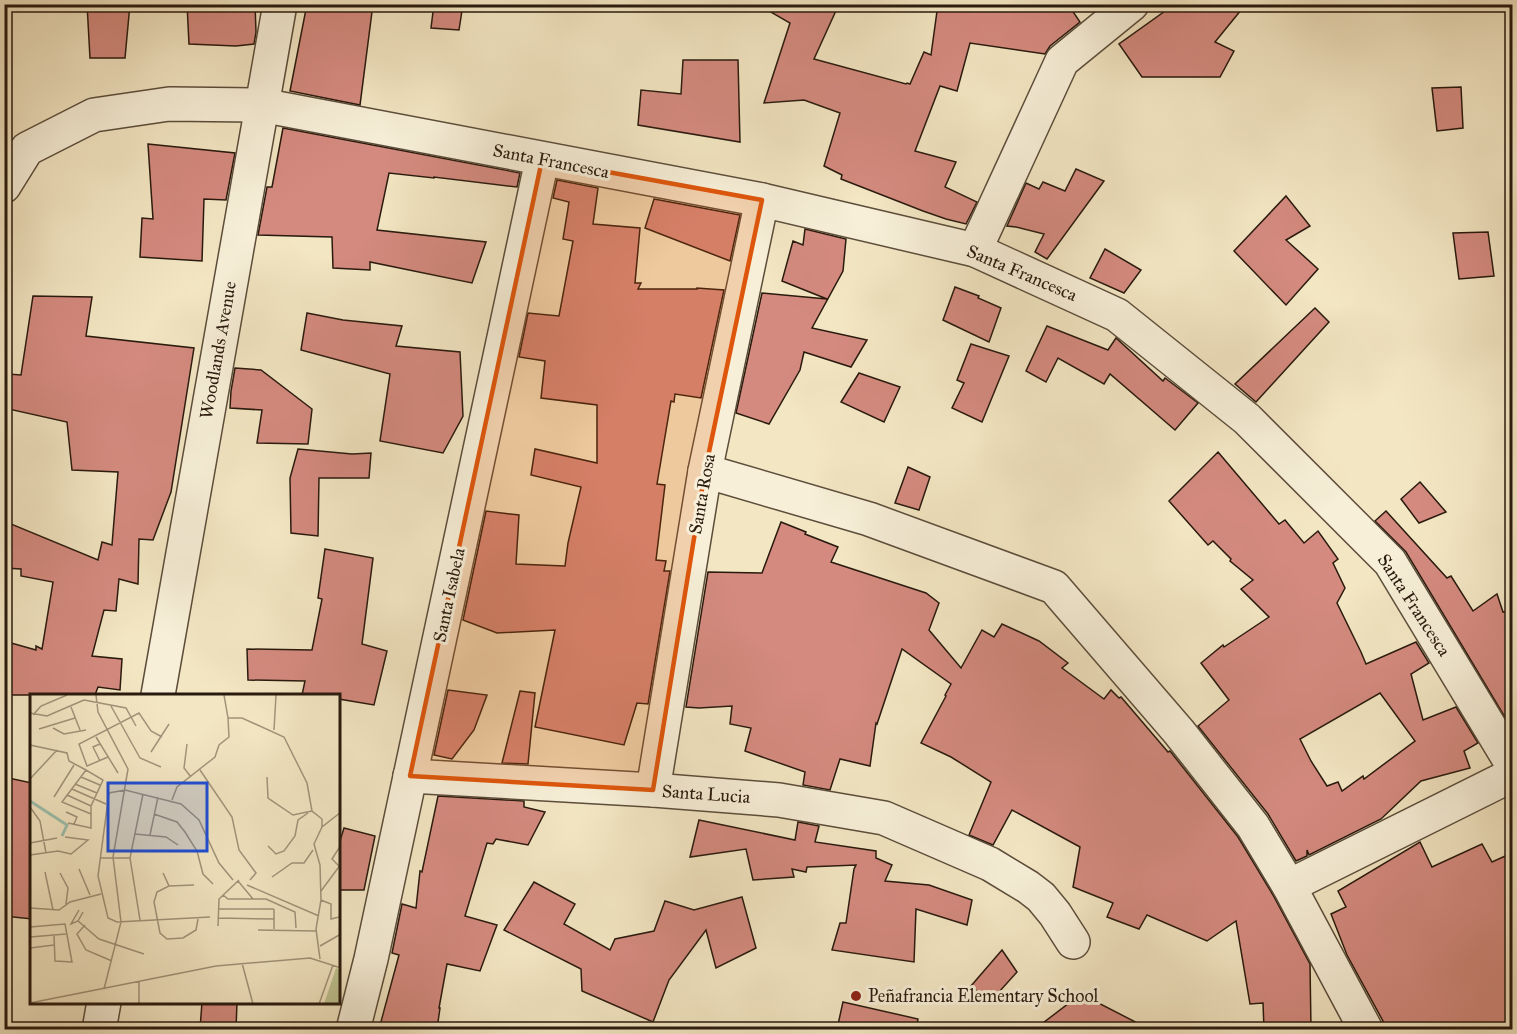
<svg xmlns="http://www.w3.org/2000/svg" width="1517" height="1034" viewBox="0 0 1517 1034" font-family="'IM FELL Great Primer',serif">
<rect width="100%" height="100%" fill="#f3e6c3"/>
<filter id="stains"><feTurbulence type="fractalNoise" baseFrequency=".00333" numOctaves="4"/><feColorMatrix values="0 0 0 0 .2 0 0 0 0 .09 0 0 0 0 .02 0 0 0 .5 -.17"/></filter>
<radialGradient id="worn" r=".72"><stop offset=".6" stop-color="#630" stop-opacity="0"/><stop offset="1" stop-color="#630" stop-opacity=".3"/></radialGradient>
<g fill="#d48a7f" stroke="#291a0e" stroke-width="1.5" fill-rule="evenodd">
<path d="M87 4H130L125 58H90Z"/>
<path d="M187 4H255L256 32 254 44 236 46 189 44Z"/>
<path d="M307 4H373L360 105 290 91Z"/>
<path d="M434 4H463L459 30 431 28Z"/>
<path d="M757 4H839L814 59 906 84 907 83 910 84 924 52 931 55 938 4H1068L1080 22 1050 46 1045 54 970 43 957 91 940 86 915 151 956 162 945 187 977 202 966 224 946 219 923 211 841 179 842 175 824 166 840 113 804 100 764 103 790 23Z"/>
<path d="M1175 4H1246L1215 42 1234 51 1220 77H1142L1119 44Z"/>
<path d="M683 60H738L740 142 638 125 641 90 681 94Z"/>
<path d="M1461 87 1463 128 1437 131 1432 88Z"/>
<path d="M283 128 520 173 517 187 434 177V178L389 173 377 230 486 242 472 283 370 262V270L333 268 332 237 258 235 267 187H272Z"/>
<path d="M148 144 235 153 226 200 204 199 202 261 140 257 142 218 153 219Z"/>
<path d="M1076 169 1104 181 1047 259 1035 252 1044 234 1016 227 1007 226 1026 183 1039 189 1043 182 1065 191Z"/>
<path d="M557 180 598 188 593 224 640 228 635 283H641L638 289H697V288L724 290 701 398 675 394 674 402 671 401 657 484 665 485 656 560 666 561 664 571H670L648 704 637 703 624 745 535 727 555 630 497 633 463 620 486 511 519 515 516 564 565 566 568 543 581 487 531 475 535 449 597 463V405L541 398 545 361 519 357 528 313 559 316 573 241 563 239 569 202 553 198Z"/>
<path d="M1286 196 1310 226 1286 240 1318 269 1286 305 1234 251Z"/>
<path d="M654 199 740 215 730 261 645 228Z"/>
<path d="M805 229 846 239 843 271 812 328 867 340 851 367 804 352 800 370 769 424 736 413 762 293 827 299 782 281 793 241 803 245Z"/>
<path d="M1488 232 1494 276 1459 279 1453 233Z"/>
<path d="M1105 249 1141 270 1124 293 1090 278Z"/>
<path d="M955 287 979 296 978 298 1001 308 989 342 943 320Z"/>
<path d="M33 296 92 297 86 336 194 348 171 492 153 540 139 539 138 584 119 579 116 611 104 610 92 656 122 659 120 690 98 687 95 695H4V641L36 650V646L42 649 53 582 21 576V569L4 568V521L98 560 102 542 112 545 118 472 72 470 67 422 4 408V389L8 374 21 375Z"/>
<path d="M1315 308 1329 322 1256 402 1235 384Z"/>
<path d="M307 313 343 320 402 326 396 346 460 352 463 416 443 453 380 441 390 374 301 350Z"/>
<path d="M1047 326 1108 350 1116 338 1163 381 1165 378 1198 403 1175 430 1110 374 1104 384 1058 358 1046 382 1026 371Z"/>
<path d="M971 344 1009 356 982 422 952 408 964 383 957 380Z"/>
<path d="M235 368 261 370 312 409 308 444 257 443 262 410 230 408 231 391Z"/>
<path d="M859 373 900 387 884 422 841 402Z"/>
<path d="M298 449 352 454 371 453 369 478H319L318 536 291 533 290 478Z"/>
<path d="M1218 452 1279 524 1285 520 1304 543 1318 531 1338 559 1333 563 1345 588 1337 603 1361 652 1366 664 1416 642 1429 663 1411 674 1423 720 1456 707 1478 743 1464 751 1470 768 1421 781 1381 819 1309 855 1307 850V856L1296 861 1268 814 1198 726 1229 700 1201 663 1223 645 1224 647 1269 617 1241 589 1253 580 1230 561 1231 559 1213 541 1208 545 1169 501ZM1380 693 1415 741 1364 779 1363 776 1342 791 1338 782 1327 786 1311 761 1300 739Z"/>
<path d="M908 467 930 477 919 510 895 503Z"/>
<path d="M1420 482 1446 512 1419 523 1401 499Z"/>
<path d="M1386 511 1447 578 1451 576 1473 611 1497 594 1503 612 1512 610V729L1406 552 1375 521Z"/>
<path d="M781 522 806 532 805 534 838 547 831 562 926 593 939 603 929 630 961 668 982 630 994 637 1002 624 1039 641 1068 663 1062 668 1104 699 1111 690 1119 698 1121 697 1168 752 1170 751 1238 837 1273 895 1310 964 1311 1029H1264L1263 1003 1250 1004 1236 921 1207 941 1147 915 1139 929 1107 917 1113 903 1073 887 1080 847 1012 810 993 845 969 835 991 782 951 757 921 743 946 696 945 695 951 684 902 649 877 724 876 723 870 766 840 759 830 790 803 785 805 772 745 751 751 728 730 724 732 706 699 708 686 707 708 572 762 573Z"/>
<path d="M325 549 373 558 362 644 387 651 374 705 339 699V695H302L305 681 248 680 247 649 312 650 322 599 318 598Z"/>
<path d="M448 690 487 695 474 730 452 759 434 755Z"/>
<path d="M520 691 535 693 528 764 502 763Z"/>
<path d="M4 777 32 783V919L4 916Z"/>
<path d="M438 796 524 801V807L545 812 528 845 496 839 493 844 487 843 465 916 497 925 480 971 447 964 439 1008H440L437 1029H379L399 955 392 953 402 904 416 908 420 871 422 872Z"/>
<path d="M699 820 795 840 798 822 819 826 815 842 876 851V858L892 865 885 881 929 885 972 900 967 925 916 909 914 962 832 950 840 923H846L854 869 856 865 807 867 806 872 792 869 794 877 753 880 746 849 690 857Z"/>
<path d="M344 828 375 836 364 890H339V844Z"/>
<path d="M1420 842 1432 867 1482 844 1492 862 1512 853V1023L1499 1029H1385L1383 1021 1347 955 1331 914 1346 907 1338 891Z"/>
<path d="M534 882 575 904 564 924 610 950 615 939 654 931 665 901 694 910 742 897 756 948 716 968 706 930 669 980 653 1022 582 991 581 969 504 930Z"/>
<path d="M1002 950 1017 972 990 1002 971 986Z"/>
<path d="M1081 994 1149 1029H1035Z"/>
<path d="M202 1002H237L236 1029H200Z"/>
<path d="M843 1002 918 1019 916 1029H837Z"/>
</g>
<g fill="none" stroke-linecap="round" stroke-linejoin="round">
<g stroke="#5c4d3b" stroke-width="36">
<g id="street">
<path d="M4 186 27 149 94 115 169 104 261 105 762 200 975 250 1117 315 1247 419 1390 562 1512 764"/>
<path d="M975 250 1062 61 1132 4"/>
<path d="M705 471 869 519 1054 587 1179 732 1253 826 1289 886 1366 1030"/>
<path d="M158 695 280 4"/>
<path d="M410 776 653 790 779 800 884 818 990 864 1028 887 1041 897 1055 914 1073 942"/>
<path d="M653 790 705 471 762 200"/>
<path d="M1289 886 1512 775"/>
<path d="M99 1030 104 1002"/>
<path d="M353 1030 371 959 542 160"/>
</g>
</g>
<use href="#street" stroke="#f7efd8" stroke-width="33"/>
</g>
<path fill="#de560c" fill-opacity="0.2" stroke="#de560c" stroke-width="4.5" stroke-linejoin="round" d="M542 160 762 200 705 471 653 790 410 776Z"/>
<circle fill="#8f2418" stroke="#f7efd8" stroke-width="2" cx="856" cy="996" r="6"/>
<g text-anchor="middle" stroke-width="6" stroke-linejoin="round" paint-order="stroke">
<g font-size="18" fill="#291a0e" stroke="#f7efd8">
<text transform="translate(551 161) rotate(11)" y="6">Santa Francesca</text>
<text transform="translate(1022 273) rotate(23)" y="6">Santa Francesca</text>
<text transform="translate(218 350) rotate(-80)" y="6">Woodlands Avenue</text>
<text transform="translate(702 494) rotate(-80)" y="6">Santa Rosa</text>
<text transform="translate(449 595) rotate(-78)" y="6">Santa Isabela</text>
<text transform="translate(1414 605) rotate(57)" y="6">Santa Francesca</text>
<text transform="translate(706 794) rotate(4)" y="6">Santa Lucia</text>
</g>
<g font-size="18" fill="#291a0e" stroke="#f7efd8" text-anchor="start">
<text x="868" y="1002">Peñafrancia Elementary School</text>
</g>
</g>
<g transform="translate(30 694)">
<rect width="310" height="310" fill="#f3e6c3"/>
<path d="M306 274 310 276V310H294Z" fill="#bfc491"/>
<path fill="none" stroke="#9dc0ad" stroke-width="3" d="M0 107 37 131 32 142"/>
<path fill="none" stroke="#a2947b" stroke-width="1.5" d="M66 1 68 18 98 75 83 163 91 228 74 295M194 1 198 24H212L254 43 277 89 282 117 292 125V133M54 6 96 14 106 32M81 12 110 64 131 73M41 13 50 36M0 19 17 22 54 6M3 21 11 12 37 1M23 34 34 40 56 36M9 35 45 24M244 36 246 1M66 43 88 79M70 50 63 53 70 67M157 50 154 74 161 83M0 51 37 59 39 67 56 76M121 58 139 30M78 63 57 72 49 50 109 19 121 37 132 43M170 76 202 123 209 156 226 179 220 186M51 83 70 91M237 83 238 104 263 121 282 117M0 85 27 56M45 90 67 99M42 95 76 110M37 101 61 112M24 103 44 71M142 106 147 93 185 63 189 51 199 43 198 24M0 113 10 127 16 159M36 118 47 123 44 130M124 120 147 128 155 138 167 157 173 180 183 190M38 129 61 134V112L73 86 56 76 32 108 61 120M105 140 136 143 148 151M120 141 128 103M0 149 27 144M238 152 246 160 254 157 265 142 268 126 278 119M0 161 28 157 41 160 58 146 35 143M70 164H100M309 172 302 165 311 151M49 175 60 201M15 178 23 216M30 179 38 194 36 210M133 179 139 192 127 198 124 208 130 239 137 245 153 244 166 236 168 225M242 183 262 169H274L283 156M208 187 223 205M217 191 289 222M139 192 164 191M291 197 311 170M193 201 198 205H236L265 218 266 234M291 206 301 210V225L309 223M0 214 29 216 40 208 71 200M189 215H244M244 215V235M49 216 41 230 48 227 53 218M180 223 87 228 78 224 68 182 79 99 95 96 151 110 169 126 189 169 203 186M188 224 244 225M110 226 100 164 113 100M48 227 69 245 114 260M55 231 47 240 56 256 82 267M188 232 189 205 209 186M0 233 35 230 42 268 25 267 24 241M228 236 286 237M0 243 36 240M290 252 311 240M0 254 24 251M290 265 286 235 291 206 290 171 284 150 292 133 311 118M212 269 223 310M0 309 186 272 280 264 311 274M109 310V287M289 310 303 271"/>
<path fill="#1d4ed8" fill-opacity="0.15" stroke="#1d4ed8" stroke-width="3" d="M78 89H177V157H78Z"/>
<rect width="310" height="310" fill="none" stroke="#291a0e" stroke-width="3"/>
</g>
<rect width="1517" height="1034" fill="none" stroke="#f3e6c3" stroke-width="24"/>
<rect x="6" y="6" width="1505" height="1022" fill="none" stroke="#291a0e" stroke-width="3"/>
<rect x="12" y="12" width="1493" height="1010" fill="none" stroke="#291a0e" stroke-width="1.5"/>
<rect width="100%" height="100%" filter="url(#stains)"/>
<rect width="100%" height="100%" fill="url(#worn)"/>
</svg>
